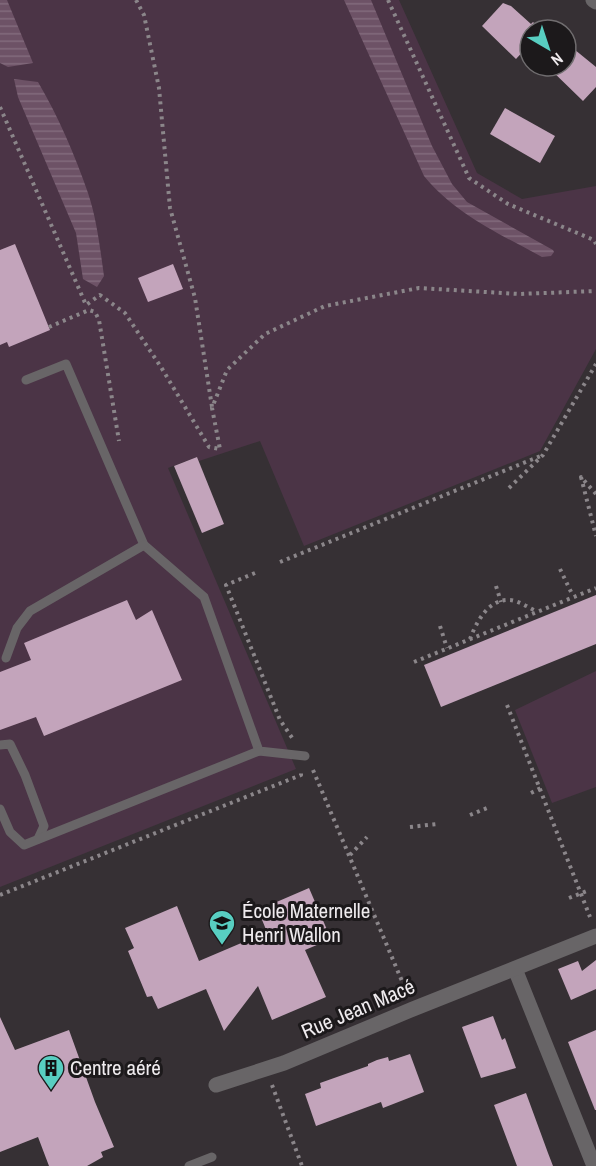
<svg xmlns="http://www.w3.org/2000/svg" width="596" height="1166" viewBox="0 0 596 1166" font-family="'Archivo Narrow',sans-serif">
<defs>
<pattern id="water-rules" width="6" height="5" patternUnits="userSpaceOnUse" patternTransform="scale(1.5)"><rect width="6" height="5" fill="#6d5266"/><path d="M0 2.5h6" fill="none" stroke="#826b7c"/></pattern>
</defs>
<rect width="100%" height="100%" fill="#363034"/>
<g fill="#4b3446">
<path d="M0 0H399L477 173 522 199 596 186V349L540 451 304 546 260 441 199 461 197 457 168 468 296 769 0 887Z"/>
<path d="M596 671V787L552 803 515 710Z"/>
</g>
<g fill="url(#water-rules)">
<path d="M0 0H7L33 63 8 67 0 63Z"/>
<path d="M344 0H371L432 146 452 184 467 202 553 250 554 252 551 256 542 257C500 234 455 214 424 176Z"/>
<path d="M14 79 38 82C58 116 75 155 88 193 97 220 100 248 104 276L97 287 83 279 76 233 18 97Z"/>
</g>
<g fill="#c3a4bb">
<path d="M503 3 511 6 531 24 533 22 541 30H530V50L527 47 516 59 482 26Z"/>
<path d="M569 45 596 67V87L583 101 547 66H566V48Z"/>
<path d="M505 108 555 136 540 163 490 134Z"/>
<path d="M15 244 50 330 9 347 7 342 0 345V250Z"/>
<path d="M173 264 183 289 148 302 138 278Z"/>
<path d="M197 457 224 524 202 533 174 466Z"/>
<path d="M596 595V644L441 707 424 665Z"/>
<path d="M127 600 136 620 152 610 182 680 44 736 36 717 0 730V672L31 660 24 643Z"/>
<path d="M309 888 331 939 305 950 326 997 272 1020 258 986 224 1031 206 989 158 1009 152 996 147 997 128 951 134 948 125 928 177 906 199 961 267 932 258 910Z"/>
<path d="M596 960V989L571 1000 558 969 578 961 582 971Z"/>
<path d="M493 1016 502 1040 505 1038 516 1068 481 1078 462 1027Z"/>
<path d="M0 1017 15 1050 69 1030 95 1102 114 1147 101 1152 103 1157 87 1166H49L38 1137 0 1152Z"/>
<path d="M596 1030V1110H595L568 1042Z"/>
<path d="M410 1054 424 1092 383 1108 381 1102 316 1126 305 1094 321 1088 320 1083 368 1066V1064L377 1060 388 1057 389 1061Z"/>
<path d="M526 1093 548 1153 553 1166H517L494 1105Z"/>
</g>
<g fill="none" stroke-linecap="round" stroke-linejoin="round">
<g stroke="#8b868a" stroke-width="4" stroke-dasharray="3 4.5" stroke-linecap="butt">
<path d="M136 0 144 15 159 88 170 208 195 298 212 407"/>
<path d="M388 0 469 178 508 204 594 240 596 244"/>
<path d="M0 107 86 305 100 295 125 313 161 367 209 447 220 449 212 408 227 370 265 334 325 306 419 288 519 294 596 291"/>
<path d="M49 327 89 310 95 312 99 320 119 441"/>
<path d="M509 488 543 455 596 364"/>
<path d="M596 494 581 477 596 536"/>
<path d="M280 562 543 455"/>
<path d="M560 569 573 596"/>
<path d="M255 573 226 585 280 720 293 739"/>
<path d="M496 586 501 602"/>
<path d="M440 626 447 648"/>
<path d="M470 639C476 623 488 599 509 600 518 600 529 608 536 611"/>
<path d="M414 662 596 588"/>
<path d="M507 705 590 917"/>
<path d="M313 770 407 993"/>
<path d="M531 793 541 788"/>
<path d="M470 815 487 808"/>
<path d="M410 827 437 824"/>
<path d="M350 855 367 837"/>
<path d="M0 895 301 775V771"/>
<path d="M569 898 587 891"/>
<path d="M272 1085 302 1166"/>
</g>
<g stroke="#686567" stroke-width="9">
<path d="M26 380 66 364 144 545 204 597 259 751 305 756"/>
<path d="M6 658 17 628 30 611 144 545"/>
<path d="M0 745 10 744 25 775 44 826 38 839"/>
<path d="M0 809 10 832 24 845 259 751"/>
<path d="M189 1166 212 1157"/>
</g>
<g stroke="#686567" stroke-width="15">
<path d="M593 0 596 2"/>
<path d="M515 969 594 1166"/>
<path d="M216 1085 284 1063 413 1009 596 936"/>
</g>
</g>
<defs>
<g id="school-pin" transform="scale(1.35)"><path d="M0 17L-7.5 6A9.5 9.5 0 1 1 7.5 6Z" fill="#58cec1" stroke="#1c191b"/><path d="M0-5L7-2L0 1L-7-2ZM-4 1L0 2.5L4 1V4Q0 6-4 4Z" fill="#111"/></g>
<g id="building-pin" transform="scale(1.35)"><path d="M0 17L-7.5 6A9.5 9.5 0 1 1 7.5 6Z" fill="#58cec1" stroke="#1c191b"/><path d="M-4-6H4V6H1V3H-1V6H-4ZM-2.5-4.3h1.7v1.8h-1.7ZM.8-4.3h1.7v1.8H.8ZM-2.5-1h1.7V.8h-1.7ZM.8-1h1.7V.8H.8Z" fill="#111"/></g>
</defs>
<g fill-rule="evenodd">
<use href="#school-pin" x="222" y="923"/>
<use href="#building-pin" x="51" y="1068"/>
</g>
<g text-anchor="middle" stroke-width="6" stroke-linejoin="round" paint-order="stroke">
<g font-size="21" fill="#efebee" stroke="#1c191b" text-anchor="start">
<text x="242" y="918">École Maternelle<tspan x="242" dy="24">Henri Wallon</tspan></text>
<text x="70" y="1075">Centre aéré</text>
</g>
<g font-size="21" fill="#efebee" stroke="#1c191b">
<text transform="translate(358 1009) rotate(-23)" y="7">Rue Jean Macé</text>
</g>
</g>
<g transform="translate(548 48) rotate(141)"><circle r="28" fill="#1c191b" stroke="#706d6f" stroke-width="1.5"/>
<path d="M0-4.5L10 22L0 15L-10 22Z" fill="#58cec1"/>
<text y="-9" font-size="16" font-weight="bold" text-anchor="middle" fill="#efebee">N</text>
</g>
</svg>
